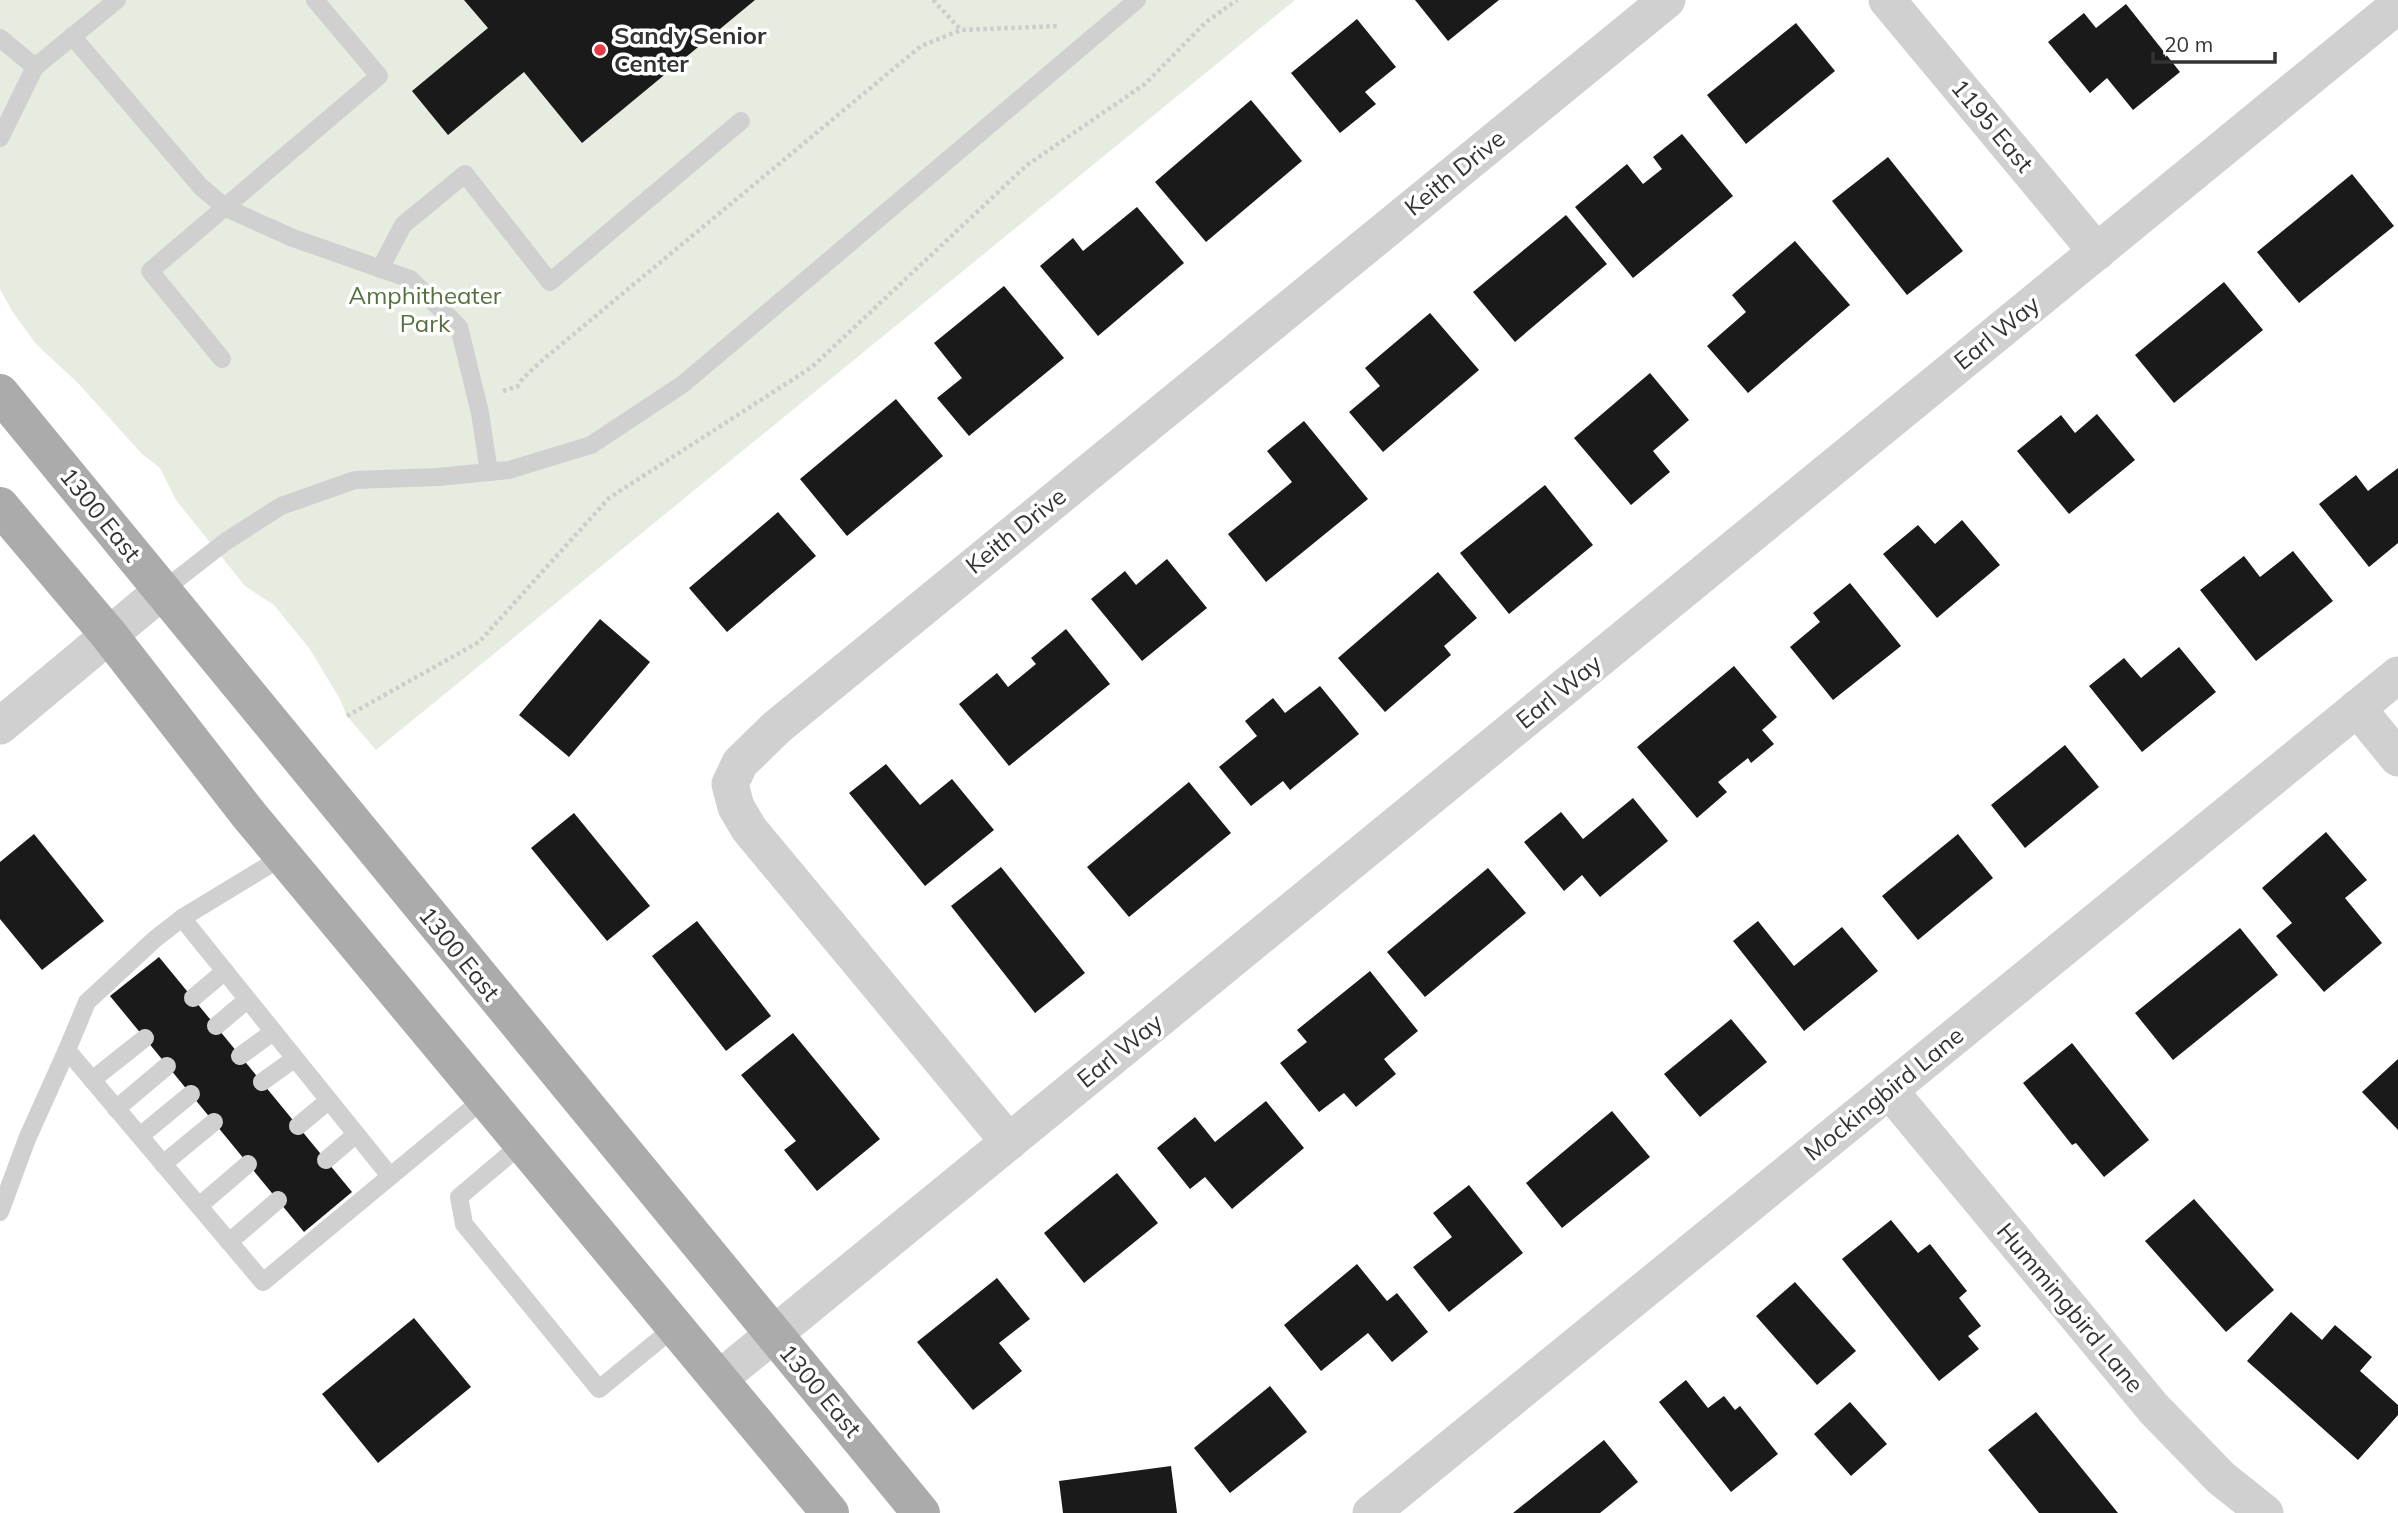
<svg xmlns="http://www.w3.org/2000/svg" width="2398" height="1513" viewBox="0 0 2398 1513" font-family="Mulish,sans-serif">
<rect width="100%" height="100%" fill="#fff"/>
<path fill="#e6ecdf" d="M0 0H1295L376 750 347 716 340 699 309 648 274 605 245 586 176 500 160 468 142 454 78 383 36 344 12 311 0 289Z"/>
<g fill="#1a1a1a">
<path d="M464 0H755L582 143 524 72 448 135 412 91 488 28Z"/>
<path d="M1415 0H1499L1448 41Z"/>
<path d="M2126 4 2180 72 2133 110 2107 78 2090 93 2048 42 2084 13 2096 28Z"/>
<path d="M1357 19 1396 67 1365 92 1376 104 1340 133 1291 73Z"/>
<path d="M1796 23 1835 71 1746 144 1707 95Z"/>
<path d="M1251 100 1302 161 1206 242 1155 182Z"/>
<path d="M1682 134 1733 196 1633 278 1575 207 1627 164 1643 184 1662 169 1653 157Z"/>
<path d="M1888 157 1963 251 1907 295 1832 201Z"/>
<path d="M2352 174 2394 226 2299 303 2257 252Z"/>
<path d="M1137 207 1184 263 1098 336 1040 266 1073 238 1083 251Z"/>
<path d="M1566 215 1607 264 1515 342 1473 292Z"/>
<path d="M1795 241 1850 305 1748 393 1707 346 1746 312 1732 295Z"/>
<path d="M2224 282 2263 330 2174 403 2135 355Z"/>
<path d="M1004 286 1064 358 969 436 937 398 962 378 934 343Z"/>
<path d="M1430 313 1479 370 1383 452 1349 412 1380 386 1365 368Z"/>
<path d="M1650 373 1689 420 1653 451 1670 472 1631 505 1574 438Z"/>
<path d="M896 399 943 456 847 536 800 479Z"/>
<path d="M2097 414 2135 460 2069 514 2017 451 2061 415 2075 433Z"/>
<path d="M1304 421 1368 499 1266 582 1228 534 1292 482 1267 451Z"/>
<path d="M2398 468V543L2369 567 2319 504 2356 475 2368 491Z"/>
<path d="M1545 485 1593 545 1509 614 1460 553Z"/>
<path d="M778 512 816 556 727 632 689 588Z"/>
<path d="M1962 520 2000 565 1937 618 1883 554 1918 525 1935 544Z"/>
<path d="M2293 551 2333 601 2256 661 2200 590 2244 556 2260 577Z"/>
<path d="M1167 559 1207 608 1142 661 1091 599 1125 571 1136 585Z"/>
<path d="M1438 572 1477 618 1444 646 1451 655 1385 712 1338 658Z"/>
<path d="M1850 583 1901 646 1833 700 1790 647 1820 622 1813 613Z"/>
<path d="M600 619 650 662 569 757 519 715Z"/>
<path d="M1066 629 1110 684 1009 766 959 704 997 673 1008 687 1036 664 1031 658Z"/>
<path d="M2179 647 2216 692 2142 752 2089 686 2124 658 2141 678Z"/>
<path d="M1734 666 1777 717 1762 730 1774 744 1751 763 1748 758 1718 782 1727 792 1697 818 1637 747Z"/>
<path d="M1320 686 1359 734 1290 790 1283 781 1251 806 1219 767 1257 736 1245 721 1273 698 1285 713Z"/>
<path d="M2065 745 2099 787 2025 848 1991 805Z"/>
<path d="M886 764 920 805 952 779 994 830 925 886 849 793Z"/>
<path d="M1189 782 1231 833 1129 917 1087 867Z"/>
<path d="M1633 798 1668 841 1600 897 1582 875 1564 891 1524 842 1561 812 1583 839Z"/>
<path d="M574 813 650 906 607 941 531 848Z"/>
<path d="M2326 832 2367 880 2345 898 2382 943 2324 992 2276 936 2292 923 2262 888Z"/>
<path d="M34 834 104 921 42 970 0 919V862Z"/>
<path d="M1958 834 1993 878 1918 940 1882 896Z"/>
<path d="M1001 867 1085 973 1035 1013 951 906Z"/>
<path d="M1488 868 1526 913 1425 997 1387 952Z"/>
<path d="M697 921 771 1016 726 1051 652 956Z"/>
<path d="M1758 921 1794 966 1842 927 1878 971 1804 1031 1733 941Z"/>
<path d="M2240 928 2278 975 2173 1060 2135 1013Z"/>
<path d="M159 957 352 1192 304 1232 110 996Z"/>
<path d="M1370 971 1418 1031 1384 1059 1396 1074 1356 1107 1344 1093 1319 1112 1280 1063 1307 1042 1297 1030Z"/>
<path d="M1731 1019 1767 1062 1700 1117 1664 1074Z"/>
<path d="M793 1033 880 1139 817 1191 784 1150 796 1141 741 1075Z"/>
<path d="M2072 1043 2149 1140 2104 1177 2076 1143 2072 1145 2023 1083Z"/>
<path d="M2398 1059V1130L2362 1092Z"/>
<path d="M1266 1101 1304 1148 1232 1209 1205 1177 1190 1189 1157 1148 1195 1117 1215 1142Z"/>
<path d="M1612 1111 1650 1157 1562 1228 1526 1183Z"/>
<path d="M1117 1173 1158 1223 1084 1283 1044 1233Z"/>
<path d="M1469 1185 1523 1253 1449 1312 1413 1267 1452 1237 1433 1213Z"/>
<path d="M2194 1199 2274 1290 2226 1332 2145 1241Z"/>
<path d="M1891 1220 1918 1253 1930 1244 1967 1291 1959 1298 1981 1326 1968 1336 1979 1349 1939 1381 1842 1259Z"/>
<path d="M1357 1264 1387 1301 1397 1293 1428 1332 1392 1362 1368 1333 1321 1371 1284 1325Z"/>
<path d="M997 1278 1030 1319 999 1343 1022 1371 973 1410 917 1342Z"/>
<path d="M1795 1282 1856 1351 1817 1385 1756 1316Z"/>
<path d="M2291 1312 2322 1340 2335 1325 2372 1357 2360 1371 2398 1405V1415L2358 1460 2247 1361Z"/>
<path d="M414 1318 471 1387 378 1463 322 1394Z"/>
<path d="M1686 1380 1708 1408 1724 1396 1735 1410 1740 1406 1778 1454 1731 1492 1659 1402Z"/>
<path d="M1270 1386 1307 1432 1230 1493 1194 1448Z"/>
<path d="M1850 1402 1887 1444 1851 1476 1814 1434Z"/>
<path d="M2036 1412 2118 1513H2039L1988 1450Z"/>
<path d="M1604 1440 1638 1482 1600 1513H1513Z"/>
<path d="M1171 1466 1177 1513H1063L1059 1481Z"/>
</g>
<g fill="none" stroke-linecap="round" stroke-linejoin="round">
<g stroke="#cdcdcd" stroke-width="4.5" stroke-dasharray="3.5 3.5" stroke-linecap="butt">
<path d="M933 0 961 30"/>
<path d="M503 391 518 386 523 378 545 358 921 46 961 30 1058 26"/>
<path d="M347 716 479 642 609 498 812 367 1027 165 1145 84 1206 22 1237 0"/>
</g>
<g stroke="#d0d0d0" stroke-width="18">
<path d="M72 36 201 187 226 208 293 238 410 279 459 327 480 413 489 472"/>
<path d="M0 38 35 67"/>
<path d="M0 138 35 67 117 0"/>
<path d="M380 269 403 225 465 174 550 282 741 121"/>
<path d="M222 359 150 271 379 76 315 0"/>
<path d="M162 591 225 542 281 506 355 480 438 477 509 470 591 445 683 384 1137 0"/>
<path d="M284 856 182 918 155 939 87 1002 67 1050 263 1282 486 1097"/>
<path d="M182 918 390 1176"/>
<path d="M193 998 225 971"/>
<path d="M216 1026 247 1000"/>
<path d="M240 1056 273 1032"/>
<path d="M92 1080 145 1038"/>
<path d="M262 1082 294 1059"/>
<path d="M116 1109 167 1066"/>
<path d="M298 1126 328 1101"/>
<path d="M140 1136 191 1094"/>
<path d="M524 1142 459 1197 464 1224 599 1389 676 1326"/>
<path d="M326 1160 355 1135"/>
<path d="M163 1164 214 1122"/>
<path d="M199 1206 248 1164"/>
<path d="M0 1212 27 1139 67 1050"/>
<path d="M229 1242 278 1200"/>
</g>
<g stroke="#d0d0d0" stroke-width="37">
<path d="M1887 0 2097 252"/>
<path d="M2357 708 2398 758"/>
<path d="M0 726 162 591"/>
<path d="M1889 1090 2154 1409 2221 1478 2265 1513"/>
<path d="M1009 1142 749 829 736 807 730 784 740 763 777 727 1667 0"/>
<path d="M719 1379 2398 5"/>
<path d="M1371 1513 2398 675"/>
</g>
<g stroke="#ababab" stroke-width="38">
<path d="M0 393 921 1513"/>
<path d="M0 506 109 635 249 815 830 1513"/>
</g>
</g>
<circle fill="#e63946" stroke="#fff" stroke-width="2.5" cx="600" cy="50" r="7"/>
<g text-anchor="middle" stroke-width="7" stroke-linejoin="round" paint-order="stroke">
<g font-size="24" font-weight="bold" fill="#333" stroke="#fff" text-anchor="start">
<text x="614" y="44">Sandy Senior<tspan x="614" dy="28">Center</tspan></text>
</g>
<g font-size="24" fill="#333" stroke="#fff">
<text transform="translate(1992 126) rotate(50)" y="8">1195 East</text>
<text transform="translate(1455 173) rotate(-39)" y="8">Keith Drive</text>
<text transform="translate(1997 333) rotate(-39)" y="8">Earl Way</text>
<text transform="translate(100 515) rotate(51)" y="8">1300 East</text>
<text transform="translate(1016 531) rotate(-39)" y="8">Keith Drive</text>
<text transform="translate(1559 692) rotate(-39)" y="8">Earl Way</text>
<text transform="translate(459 954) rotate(51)" y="8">1300 East</text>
<text transform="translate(1120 1051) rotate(-39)" y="8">Earl Way</text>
<text transform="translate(1884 1094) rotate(-39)" y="8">Mockingbird Lane</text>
<text transform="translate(2070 1308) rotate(50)" y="8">Hummingbird Lane</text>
<text transform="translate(820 1391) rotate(50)" y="8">1300 East</text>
</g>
<g font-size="24" fill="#56703f" stroke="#fff">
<text x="425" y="304">Amphitheater<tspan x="425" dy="28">Park</tspan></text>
</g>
</g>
<path d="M2153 52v10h122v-10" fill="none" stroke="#333333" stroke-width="3.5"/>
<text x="2164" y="52" font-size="21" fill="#333333" stroke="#ffffff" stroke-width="5" paint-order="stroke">20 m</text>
</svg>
